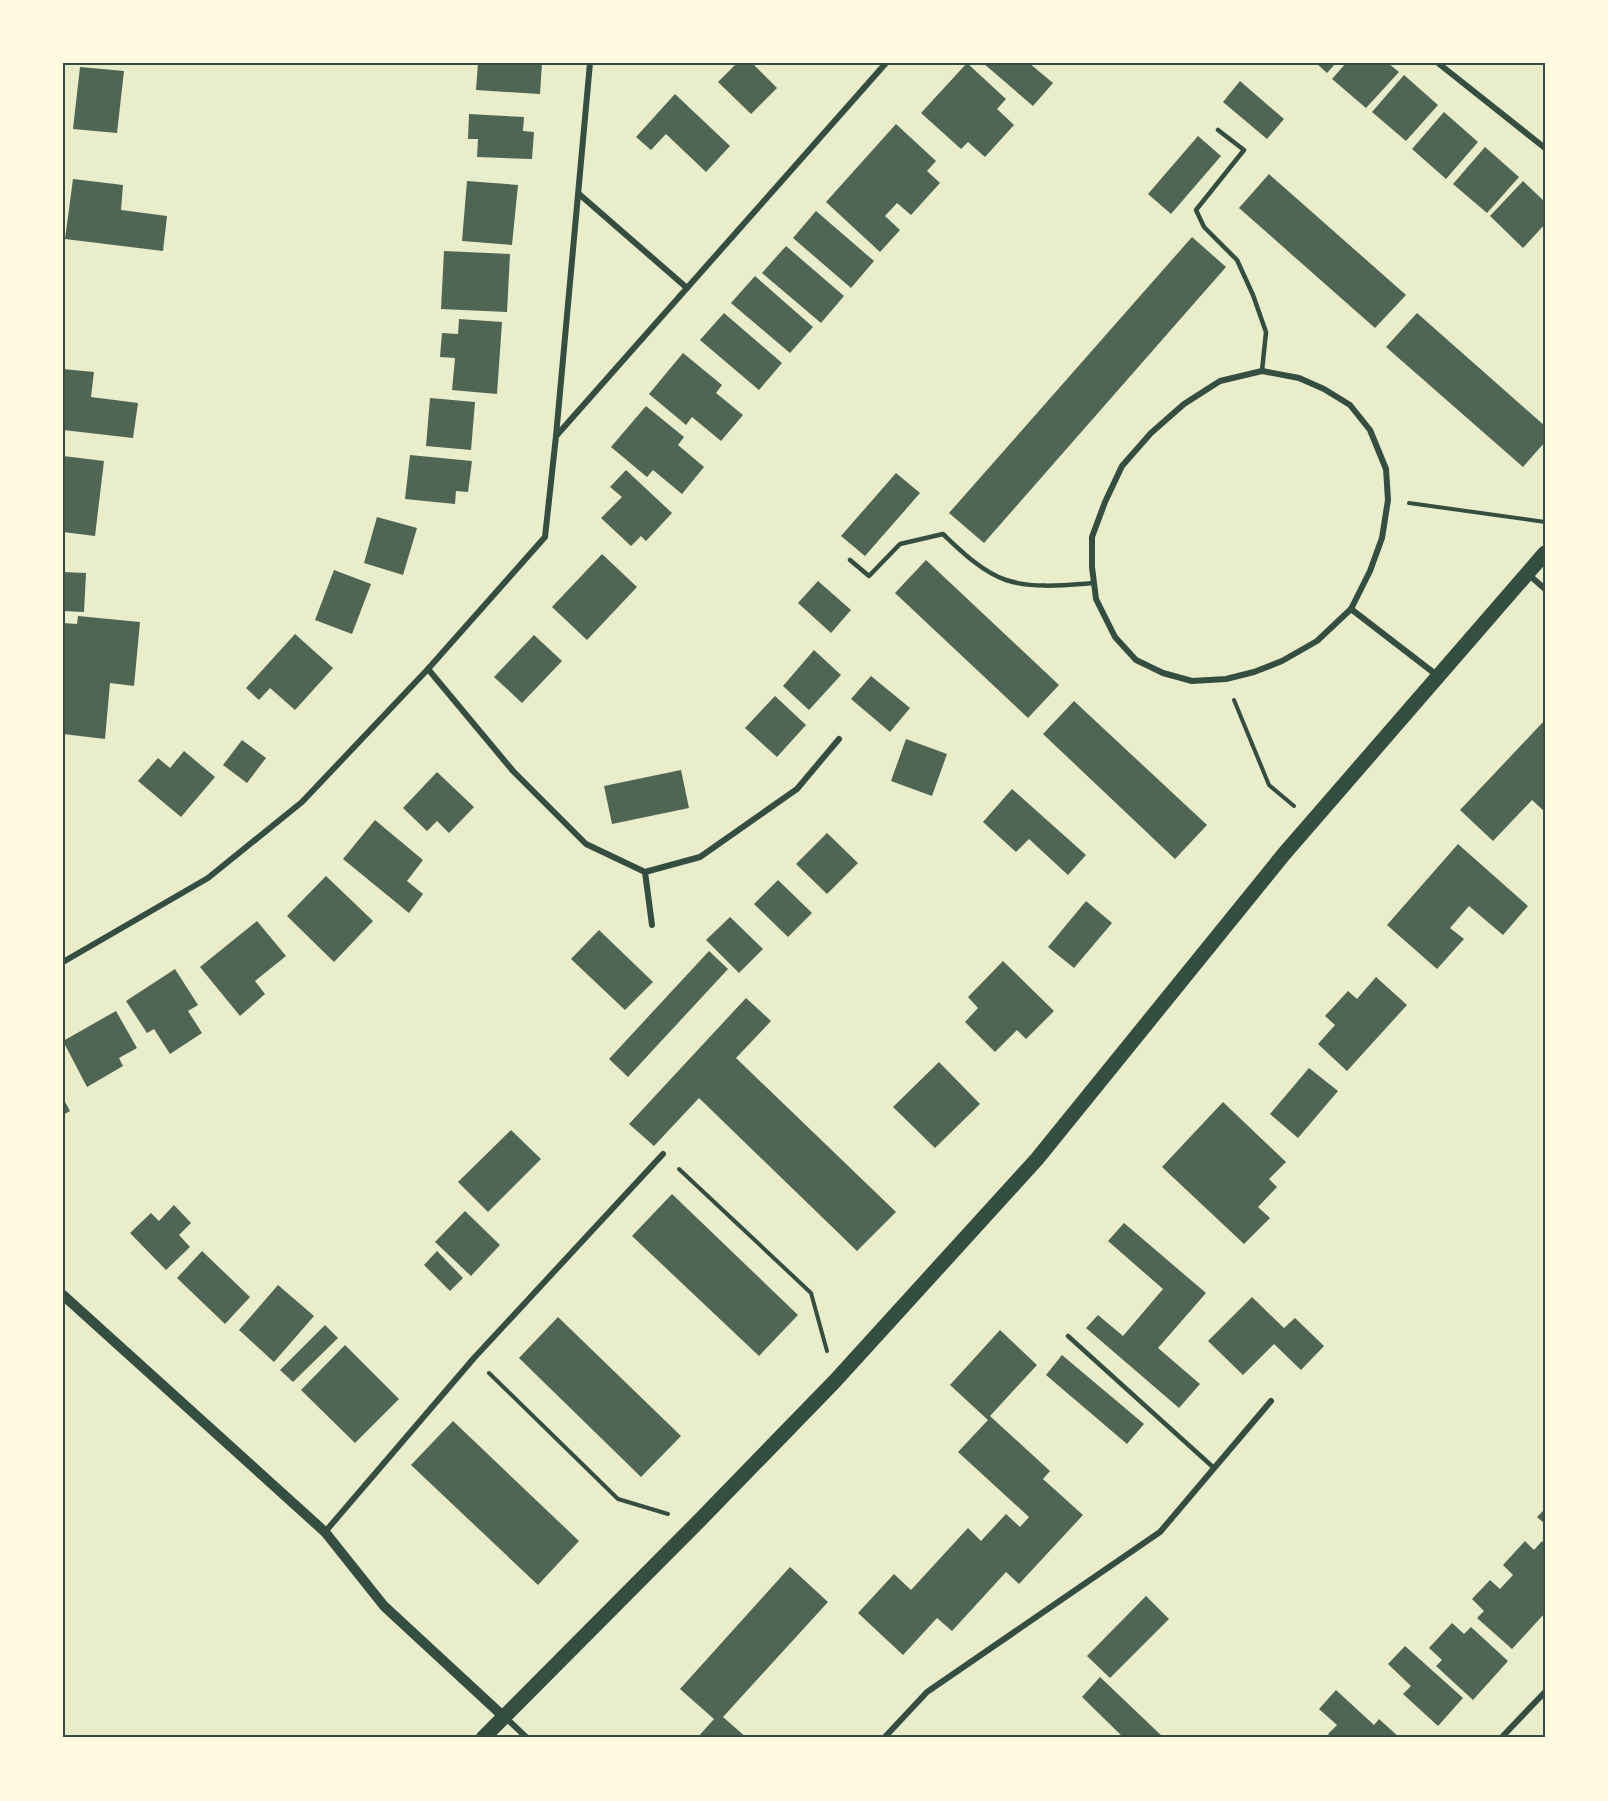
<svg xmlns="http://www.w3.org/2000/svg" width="1608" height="1801" viewBox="0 0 1608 1801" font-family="Overpass,sans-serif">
<rect width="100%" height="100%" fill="#e9edc9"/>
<g fill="#4f6655">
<path d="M478 63H542L540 94 476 90Z"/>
<path d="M737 63H752L777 88 751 114 718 82Z"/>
<path d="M967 63 1006 99 997 109 1014 125 985 157 968 142 961 149 921 113Z"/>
<path d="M983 63H1029L1053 83 1033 106Z"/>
<path d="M1316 63H1336L1327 73Z"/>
<path d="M1346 63H1388L1399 72 1366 108 1332 79Z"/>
<path d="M80 67 124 71 117 133 73 129Z"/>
<path d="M1404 75 1438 105 1406 141 1372 112Z"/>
<path d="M1240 81 1284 119 1267 139 1223 102Z"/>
<path d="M675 94 730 146 706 172 666 134 651 150 636 137Z"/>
<path d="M1444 112 1478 142 1446 179 1412 149Z"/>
<path d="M469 114 524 117 523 131 534 132 532 159 477 157 478 139H468Z"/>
<path d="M896 124 936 161 927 171 940 183 911 215 897 203 885 216 900 230 880 252 826 202Z"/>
<path d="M1198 136 1221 156 1171 214 1148 194Z"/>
<path d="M1485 147 1519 177 1487 213 1453 184Z"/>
<path d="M1269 174 1406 295 1375 328 1239 208Z"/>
<path d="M73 179 123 185 121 210 167 216 163 251 65 239Z"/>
<path d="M467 181 518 185 512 245 462 241Z"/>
<path d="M1523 181 1545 202V224L1523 248 1490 216Z"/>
<path d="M816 211 874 261 851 288 793 238Z"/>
<path d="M1192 237 1226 267 984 543 949 513Z"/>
<path d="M786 246 844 296 821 323 762 273Z"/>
<path d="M444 251 510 254 507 312 441 309Z"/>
<path d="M755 276 813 327 790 353 731 303Z"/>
<path d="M724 313 782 363 759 390 700 340Z"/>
<path d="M1417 313 1545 426V442L1523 467 1386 347Z"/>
<path d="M459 319 502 322 497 394 452 390 455 358 440 357 442 333 458 334Z"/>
<path d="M683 353 722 385 716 393 743 415 721 441 692 417 686 425 649 394Z"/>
<path d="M63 369 94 372 91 397 138 403 133 438 63 430Z"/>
<path d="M430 398 475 402 471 450 426 446Z"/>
<path d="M646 406 684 437 678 445 704 467 682 494 653 470 647 477 611 447Z"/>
<path d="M410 455 472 461 468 492 456 491 455 504 405 499Z"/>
<path d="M63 456 104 461 95 536 63 532Z"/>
<path d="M626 470 672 513 646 541 641 536 631 546 601 518 622 497 610 487Z"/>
<path d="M896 473 920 493 865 556 841 536Z"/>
<path d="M377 517 417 528 403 575 364 563Z"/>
<path d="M602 554 637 587 587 640 552 607Z"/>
<path d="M926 560 1059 685 1028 718 895 593Z"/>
<path d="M334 570 371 584 352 634 315 620Z"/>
<path d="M63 572 86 573 84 612 63 611Z"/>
<path d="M818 581 851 610 831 633 798 603Z"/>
<path d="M78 616 140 622 134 686 110 683 105 739 63 734V623L77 624Z"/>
<path d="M295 634 333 668 295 710 270 688 259 700 246 688Z"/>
<path d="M534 635 562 661 522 703 494 677Z"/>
<path d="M814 650 841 675 809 710 783 686Z"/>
<path d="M871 676 910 708 890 732 851 699Z"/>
<path d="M775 696 806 725 777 757 745 728Z"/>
<path d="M1074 701 1207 825 1175 859 1043 734Z"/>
<path d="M1545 720V812L1532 800 1493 841 1460 810Z"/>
<path d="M906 739 947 754 932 796 891 781Z"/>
<path d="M242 740 266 758 247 783 223 765Z"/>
<path d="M184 751 215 777 181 817 138 781 158 758 170 768Z"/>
<path d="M681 770 689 808 612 824 604 786Z"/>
<path d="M437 772 474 807 449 833 437 821 427 831 403 808Z"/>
<path d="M1012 789 1086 855 1068 875 1029 839 1016 852 983 822Z"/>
<path d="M375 820 423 860 407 881 423 894 409 913 343 859Z"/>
<path d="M827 833 858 863 827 894 796 864Z"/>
<path d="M1458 844 1528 906 1503 935 1469 906 1450 928 1464 939 1437 969 1387 925Z"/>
<path d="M326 876 373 921 334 962 287 916Z"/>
<path d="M778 880 812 913 788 937 754 904Z"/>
<path d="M1086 901 1112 923 1074 968 1048 947Z"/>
<path d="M730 917 763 949 739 973 706 940Z"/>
<path d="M257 921 286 956 255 981 265 994 240 1016 200 967Z"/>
<path d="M599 930 653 982 625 1010 571 959Z"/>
<path d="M709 951 728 969 628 1077 609 1059Z"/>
<path d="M1003 961 1054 1011 1026 1039 1017 1030 995 1052 965 1022 978 1008 968 997Z"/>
<path d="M175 969 198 1005 188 1011 202 1033 170 1054 154 1029 147 1033 126 1001Z"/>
<path d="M1376 977 1407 1005 1347 1071 1318 1044 1335 1025 1325 1016 1348 991 1357 999Z"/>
<path d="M746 998 771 1021 736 1058 896 1212 857 1251 699 1098 654 1146 629 1124Z"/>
<path d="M116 1011 137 1048 119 1058 123 1066 87 1087 63 1041Z"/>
<path d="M939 1062 980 1104 935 1148 893 1107Z"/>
<path d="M1309 1068 1338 1091 1298 1138 1270 1114Z"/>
<path d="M63 1098 70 1111 63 1115Z"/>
<path d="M1223 1102 1286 1162 1269 1179 1277 1187 1258 1207 1270 1218 1244 1244 1162 1167Z"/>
<path d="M511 1130 541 1159 488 1212 458 1182Z"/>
<path d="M672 1194 798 1315 759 1356 632 1236Z"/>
<path d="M174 1205 191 1223 179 1235 190 1247 166 1270 130 1233 151 1213 159 1221Z"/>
<path d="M465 1211 500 1245 471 1276 435 1242Z"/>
<path d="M1124 1223 1206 1293 1158 1348 1200 1384 1179 1408 1086 1328 1098 1315 1123 1336 1163 1289 1108 1241Z"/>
<path d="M202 1251 250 1297 225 1324 177 1278Z"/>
<path d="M437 1251 463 1278 450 1291 424 1265Z"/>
<path d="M278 1285 314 1316 274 1362 239 1330Z"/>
<path d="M1252 1297 1284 1328 1295 1318 1324 1346 1301 1370 1274 1344 1243 1375 1208 1341Z"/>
<path d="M558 1317 681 1436 641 1477 519 1358Z"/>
<path d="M325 1325 338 1338 293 1382 280 1370Z"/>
<path d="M1000 1330 1037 1365 990 1416 1050 1471 1043 1479 1083 1515 1019 1584 1006 1572 952 1631 937 1618 903 1655 858 1613 894 1574 911 1590 968 1528 981 1541 1006 1514 1020 1527 1029 1517 958 1452 988 1420 950 1385Z"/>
<path d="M345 1345 399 1399 355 1443 301 1390Z"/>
<path d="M1062 1355 1144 1424 1127 1444 1046 1375Z"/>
<path d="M453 1421 579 1541 538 1585 411 1465Z"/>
<path d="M1545 1509V1524L1537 1517Z"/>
<path d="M1525 1541 1534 1550 1542 1541 1545 1544V1613L1512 1649 1477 1618 1484 1611 1472 1599 1490 1580 1500 1589 1513 1575 1503 1565Z"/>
<path d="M790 1567 828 1602 723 1717 747 1738H697L714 1719 680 1689Z"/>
<path d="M1146 1596 1169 1619 1110 1678 1087 1656Z"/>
<path d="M1452 1623 1464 1634 1471 1627 1508 1661 1473 1700 1436 1666 1442 1660 1429 1648Z"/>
<path d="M1405 1646 1463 1698 1438 1726 1403 1694 1411 1686 1388 1664Z"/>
<path d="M1100 1677 1164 1738H1124L1082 1697Z"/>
<path d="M1336 1690 1374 1725 1379 1719 1400 1738H1332L1328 1734 1337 1725 1319 1709Z"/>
</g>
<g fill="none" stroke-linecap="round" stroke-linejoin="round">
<g stroke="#344e41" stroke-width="4">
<path d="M1409 503 1545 522"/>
<path d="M1234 700 1269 785 1294 806"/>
<path d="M679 1169 811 1293 827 1351"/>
<path d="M489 1373 618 1499 668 1514"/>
</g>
<g stroke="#344e41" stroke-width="4.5">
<path d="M1218 130 1244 150 1196 210 1204 227 1237 260 1253 295 1266 332 1262 371"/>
<path d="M850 560 869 576 900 544 943 534C961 551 982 572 1006 580 1033 589 1067 585 1094 583"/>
<path d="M1068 1336 1214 1468"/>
</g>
<g stroke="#344e41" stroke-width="6">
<path d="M1438 63 1545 148"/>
<path d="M579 194 687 288"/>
<path d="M1262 371 1299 378 1324 389 1350 405 1370 430 1386 469 1388 500 1382 538 1370 571 1351 609 1317 641 1282 661 1254 672 1226 679 1192 681 1163 673 1136 660 1115 637 1096 599 1092 567V537L1105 502 1122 466 1151 433 1184 404 1220 381Z"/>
<path d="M557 435 886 63"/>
<path d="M1528 574 1545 589"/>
<path d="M1351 609 1438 676"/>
<path d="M428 669 513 771 586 844 645 872 700 857 797 789 839 739"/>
<path d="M645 872 652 925"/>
<path d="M63 962 208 878 302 802 428 669 545 537 556 436 590 63"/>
<path d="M325 1532 474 1358 663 1154"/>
<path d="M506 1718 527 1738"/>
<path d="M884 1738 927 1692 1160 1532 1271 1401"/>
<path d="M1501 1738 1545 1692"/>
</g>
<path stroke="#344e41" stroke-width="10" d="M63 1295 325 1532 384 1606 504 1717"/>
<path stroke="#344e41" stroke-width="15" d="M483 1738 697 1523 835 1381 1037 1159 1284 854 1545 553"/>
</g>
<rect width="1608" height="1801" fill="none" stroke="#fefae0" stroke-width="129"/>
<rect x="64" y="64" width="1480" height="1672" fill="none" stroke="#344e41" stroke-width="2"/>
</svg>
